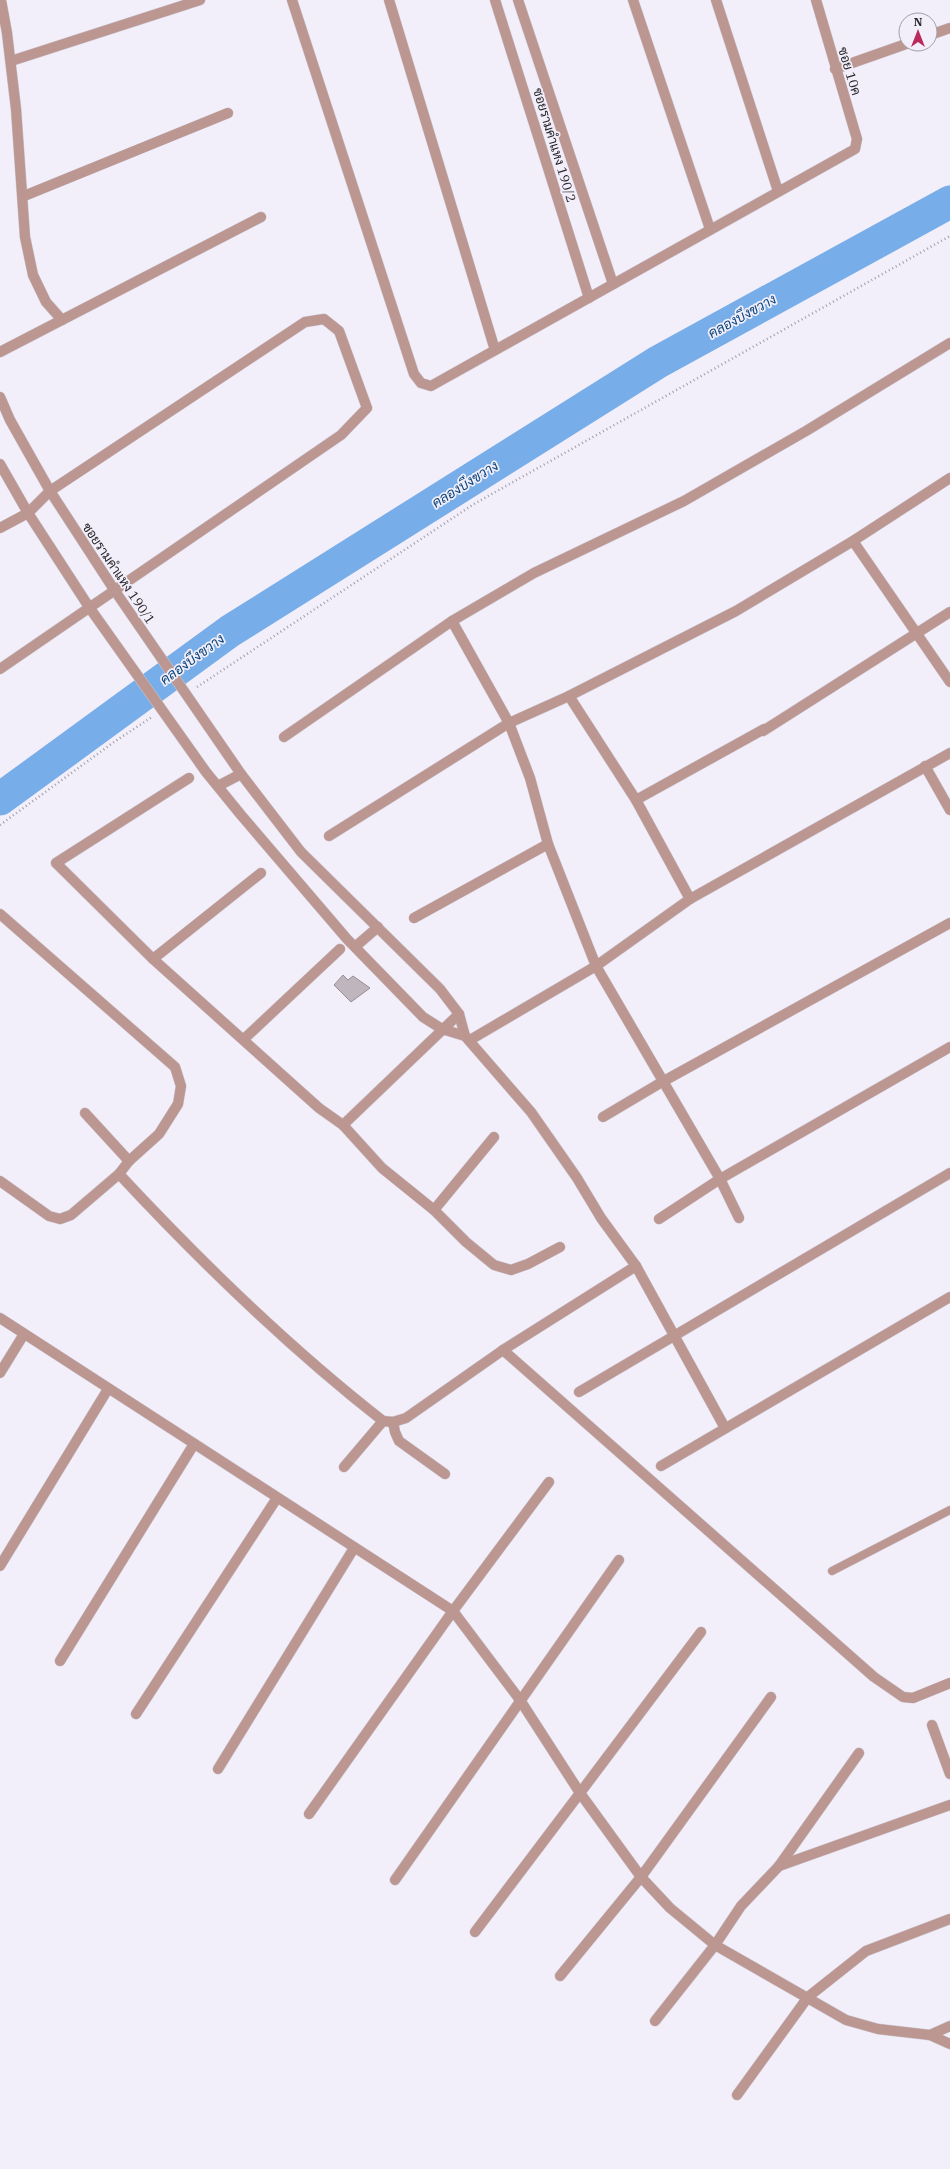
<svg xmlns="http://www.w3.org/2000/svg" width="950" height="2169" viewBox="0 0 950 2169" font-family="'IBM Plex Serif',Sarabun,serif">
<rect width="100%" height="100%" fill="#f2eefa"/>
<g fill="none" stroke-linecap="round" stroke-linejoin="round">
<path stroke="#77ade8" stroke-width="33" d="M0 799 230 631 658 362 950 202"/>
</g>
<path fill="#bfb5bd" stroke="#988e96" d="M343 975 348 980 353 976 370 988 351 1002 334 985Z"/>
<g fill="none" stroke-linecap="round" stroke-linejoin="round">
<g stroke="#cdcad4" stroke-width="9">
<path id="service" d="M832 1571 950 1510"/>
</g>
<g stroke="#cdcad4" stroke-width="11">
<g id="minor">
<path d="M1 0 7 33 16 109 25 237 33 275 46 302 62 320"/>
<path d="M292 0 414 374 421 383 431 386 855 149 857 139 816 0"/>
<path d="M389 0 495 350"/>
<path d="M495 0 589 298"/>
<path d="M518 0 613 284"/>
<path d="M633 0 710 229"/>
<path d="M716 0 778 191"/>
<path d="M930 35 950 28"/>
<path d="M11 61 200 0"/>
<path d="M835 69 906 44"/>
<path d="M24 196 228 113"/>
<path d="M0 352 261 217"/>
<path d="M0 397 10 420 50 491 115 591 241 774 301 852 440 989 459 1014 465 1036"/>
<path d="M0 464 28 513 89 607 206 772 241 815 347 939 423 1017 442 1029 465 1036 531 1112 577 1178 601 1218 636 1266 725 1428"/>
<path d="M0 528 28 513 50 491 305 322 324 319 339 331 367 408 341 435 0 669"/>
<path d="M853 541 950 682"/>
<path d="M452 621 509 723 530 778 548 844 596 966 720 1179 659 1219"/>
<path d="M569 696 636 800 690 899"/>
<path d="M763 731 950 612"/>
<path d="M284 737 452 621 534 573 684 501 806 431 950 343"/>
<path d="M925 766 950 810"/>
<path d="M189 778 56 863 153 959 319 1108 343 1125 382 1168 434 1210 466 1242 494 1265 511 1270 528 1264 560 1247"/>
<path d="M218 786 241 774"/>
<path d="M636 800 764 729"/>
<path d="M329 836 509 723 569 696 736 611 853 541 950 478"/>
<path d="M0 914 175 1067 181 1086 178 1104 159 1134 129 1161 119 1174 71 1215 60 1219 49 1216 0 1181"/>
<path d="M414 918 548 844"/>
<path d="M356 946 378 927"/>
<path d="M153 959 261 873"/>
<path d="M244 1039 340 949"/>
<path d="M470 1040 596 966 690 899 950 753"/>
<path d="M85 1113 129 1161"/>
<path d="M603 1117 662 1082 950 923"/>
<path d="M343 1125 459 1014"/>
<path d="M119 1174C201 1262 288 1347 383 1421L393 1422 406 1418 503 1350 636 1266"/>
<path d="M434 1210 494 1137"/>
<path d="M739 1218 720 1179 950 1047"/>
<path d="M0 1318 453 1611 520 1700 580 1793 475 1932"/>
<path d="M503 1350 874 1677 903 1697 913 1698 950 1683"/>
<path d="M0 1373 24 1334"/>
<path d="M579 1392 950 1173"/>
<path d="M393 1422 395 1432 399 1441 445 1474"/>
<path d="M661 1466 950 1297"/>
<path d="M344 1467 383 1421"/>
<path d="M0 1566 108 1389"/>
<path d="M701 1632 580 1793 641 1877 670 1908 715 1945 846 2020 878 2029 930 2035 950 2044"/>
<path d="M60 1661 194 1444"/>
<path d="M136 1714 277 1498"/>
<path d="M932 1725 950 1774"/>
<path d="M218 1769 354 1548"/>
<path d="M309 1814 453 1611 549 1482"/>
<path d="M779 1866 859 1753"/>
<path d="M395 1880 619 1560"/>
<path d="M560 1976 641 1877 771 1697"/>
<path d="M655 2021 715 1945 741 1906 779 1866 950 1805"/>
<path d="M930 2035 950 2026"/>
<path d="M737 2095 808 1997 866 1951 950 1919"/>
</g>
</g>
<g stroke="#a19ea7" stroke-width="2.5" stroke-dasharray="1 3" stroke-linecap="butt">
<path d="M197 687 474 504 950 236"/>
<path d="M0 825 114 742 152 717"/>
</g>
<use href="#service" stroke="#bc9690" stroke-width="8"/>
<use href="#minor" stroke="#bc9690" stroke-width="10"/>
</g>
<g text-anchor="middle" stroke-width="3.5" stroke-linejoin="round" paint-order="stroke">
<g font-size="13" fill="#272529" stroke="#f2eefa">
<text transform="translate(850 71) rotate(73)" y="5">ซอย 10ค</text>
<text transform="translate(555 145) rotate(73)" y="5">ซอยรามคำแหง 190/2</text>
<text transform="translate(119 573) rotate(56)" y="5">ซอยรามคำแหง 190/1</text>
</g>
<g font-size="14" font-style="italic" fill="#0b477d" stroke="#f2eefa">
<text transform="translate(742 316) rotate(-29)" y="5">คลองบึงขวาง</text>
<text transform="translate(465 484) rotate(-32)" y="5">คลองบึงขวาง</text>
<text transform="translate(192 659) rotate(-36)" y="5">คลองบึงขวาง</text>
</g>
</g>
<g transform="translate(918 32)"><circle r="19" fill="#f2eefa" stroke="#a19ea6"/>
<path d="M0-3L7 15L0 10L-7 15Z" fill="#b92a5a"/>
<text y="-6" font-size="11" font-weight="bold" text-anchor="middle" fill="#272529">N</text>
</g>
</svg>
